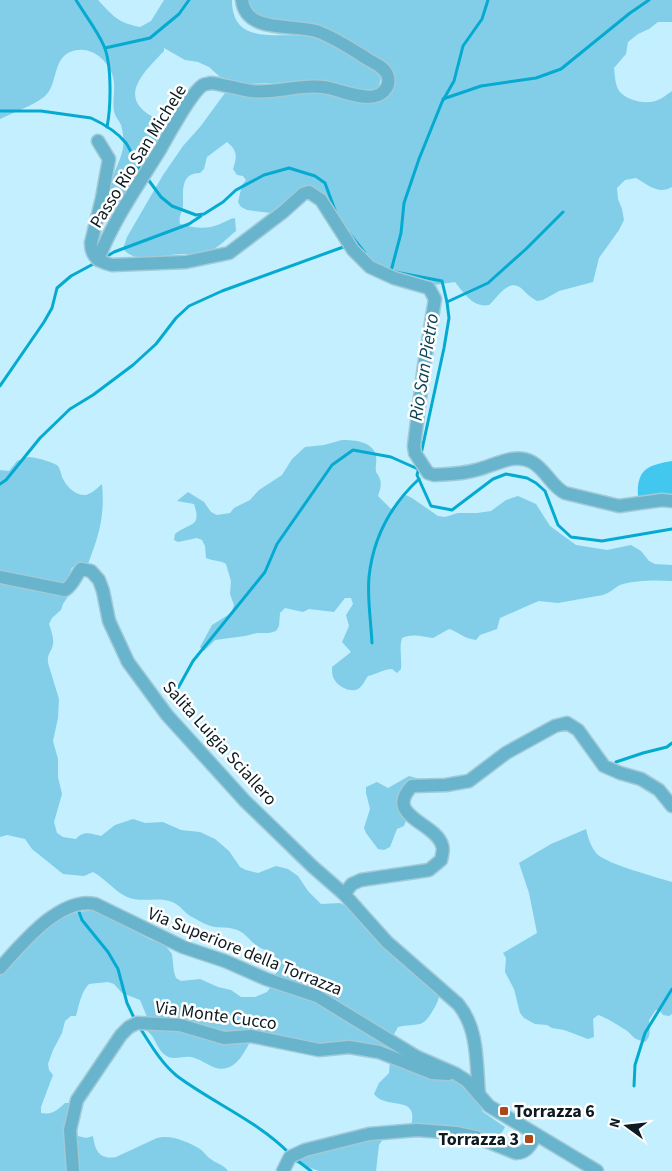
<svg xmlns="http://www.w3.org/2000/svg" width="672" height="1171" viewBox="0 0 672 1171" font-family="'Source Sans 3',sans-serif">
<rect width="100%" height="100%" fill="#c3effe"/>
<g fill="#82cee8">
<path d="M0 0H98C112 15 118 23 140 27L151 21 164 0H232C232 49 282 30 311 37 330 42 370 63 381 78L378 89 361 90 324 81 247 84 220 77 209 67 198 62 185 60 164 48V51C141 75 115 100 159 120 162 134 158 141 148 151L153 161 124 199 115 205C102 186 120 167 123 148 124 142 123 131 121 125 119 120 115 117 114 111 112 100 116 88 113 77 108 59 89 44 70 52 52 60 58 86 44 97 34 105 12 113 0 119Z"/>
<path d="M247 0H672V22H658L649 29 638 34 628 42 626 54 614 68C615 76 615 86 620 92 628 101 647 105 658 100 663 98 667 94 672 91V187C659 195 648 185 636 178L625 180 617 188 618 199 622 209 624 220 619 230 599 258 593 282 559 291 543 300 537 301C530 297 526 293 521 288 508 278 497 298 489 305 473 308 464 293 455 282L434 285 373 266 315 191 286 203 271 213 247 210 241 207 238 202 242 185 246 180 243 176 237 175 233 169C237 157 238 151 227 142L207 157 204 169 200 173C181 173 183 190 183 204 183 212 178 216 180 224 194 228 206 230 220 224 225 222 229 219 235 218L236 231C227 238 217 250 205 253 197 256 191 254 182 254 164 254 138 266 123 249L127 237 163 175 183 146 200 127 225 93 309 90 353 101 367 102 394 79 393 70 380 59 252 13Z"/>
<path d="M342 440C354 440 373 441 376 456 377 462 375 467 376 472 383 481 381 486 378 496L391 509 406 495 412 498 438 516 445 517 458 513H477L491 511 506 500 518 496 536 504 550 526 576 545 607 550 631 545 641 551 649 561 655 564 672 565V581C656 580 636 580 620 585 614 588 610 593 603 595L558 603 539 601 534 603 500 618 497 629 480 635 476 640C462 638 461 633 449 629L433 638C422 637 414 633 402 638 399 647 402 658 401 669L397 673 392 669C384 669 377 674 368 676 365 680 363 686 358 689 351 693 338 687 334 679 332 676 332 671 332 667L351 652 342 642 349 626 346 615 353 604 351 598H345L334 612 309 609 303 612 285 608 280 613 279 626 276 631 269 633H257L245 636 215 640 204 651 200 647 212 625 228 615 232 611 234 605 230 594 231 581 226 564C220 560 213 561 206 558L205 546 202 540 197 538 178 542 174 540 175 534C190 522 202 528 194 504L177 501 188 492 204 502 211 512 217 515 230 513 234 508 250 500 259 490 282 475 292 459 305 447 324 445Z"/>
<path d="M28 457C34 457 54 462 58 466 60 469 61 473 62 477 66 486 75 496 86 495 93 493 97 488 102 484 105 516 99 535 88 564L73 567 71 569 69 595 63 604 61 610 52 618 49 624C51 630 54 638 53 644 52 652 47 652 48 663L59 699 58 718 53 741 58 759V777L62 794 54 822 57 833 63 837 76 839C84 830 91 834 101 836L115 825 133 819 145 823 163 822 181 830 200 832 215 839 229 851 240 867 246 870 258 873 276 866 288 869 298 876 308 891 321 904 340 903 346 906 439 994C439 999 438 1000 436 1005 422 1030 423 1022 398 1027L392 1038 418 1063 255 1032C247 1047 237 1074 216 1068 207 1065 201 1059 191 1057 182 1056 173 1061 165 1055 156 1048 156 1037 147 1031V1017L140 1000 122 993 114 984 108 982 89 984C81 992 79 1005 76 1016H71L65 1021 62 1033 53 1050 48 1064 49 1070 53 1075 41 1107V1113C53 1115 57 1110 65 1103H71L69 1171H0V973C26 947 55 907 97 911L151 940 164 944 172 954 174 972 176 978 181 981 200 979 218 987 231 990 241 997H255L267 992 272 985 279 963C274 951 265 952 256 945 249 940 244 931 234 929 228 927 222 928 215 927 208 926 201 922 194 918 184 914 180 903 169 901 155 897 141 903 127 897 113 890 106 879 93 872L84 876 63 874 32 849 25 839 7 835 0 837V470L9 471 17 461Z"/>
<path d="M409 776 420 779 410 783 407 818 404 826 397 829 390 847 384 850 378 849 366 833 364 828 370 809 366 793V787L377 782 388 788Z"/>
<path d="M586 829C588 838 591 847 597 854 607 864 656 877 672 882V1014L669 1016 663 1015 659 1010H656L649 1020C649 1029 652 1035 645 1042 630 1038 634 1035 624 1029 616 1024 607 1018 598 1015L593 1019 594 1037 588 1039 564 1030 552 1028 547 1025 535 1024 524 1018 520 1013 514 989 505 972 506 958 503 953 537 933 529 893 519 863 551 844Z"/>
<path d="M390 1060 459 1082 479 1103 483 1112 505 1127 497 1141 465 1128 411 1127C420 1093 387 1111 374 1094L379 1083 389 1073Z"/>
<path d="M74 1135 86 1138 93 1136C95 1150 99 1160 116 1157L157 1138C170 1134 189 1142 200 1149 204 1152 207 1157 212 1160 218 1164 224 1165 228 1171H76Z"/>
<path d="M385 1136 379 1145 376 1171H319L293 1162 296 1157Z"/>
</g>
<path fill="#42c8ef" d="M672 461V497H638C636 469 648 465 672 461Z"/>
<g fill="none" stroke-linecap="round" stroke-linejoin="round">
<g stroke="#05aad0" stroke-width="3">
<path d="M76 0C85 15 97 30 104 46 112 65 111 107 107 127"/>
<path d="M105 48 150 38 179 14 189 0"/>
<path d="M443 99 481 86 536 78 561 69 630 13 649 0"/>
<path d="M0 111H41L91 118C104 124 117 132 126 143 132 152 135 162 141 171"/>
<path d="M147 178 161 197 172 206 196 215 204 214 223 202 236 190 264 175 289 168 315 176 325 183 336 213"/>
<path d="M349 233 365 253"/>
<path d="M104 258 114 252 189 224 201 216"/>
<path d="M391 271 401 233 404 203 419 159 442 102 454 81 463 46 482 19 488 0"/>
<path d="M395 272 442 281 447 302 449 318 444 348 421 454"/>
<path d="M447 302 488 283 526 249 563 212"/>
<path d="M0 386 44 322 52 308 57 288 71 276 97 262"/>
<path d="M419 467 417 475 431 506 452 510 493 479 506 474 527 478 536 483 545 491 558 525 571 537 602 541 672 529"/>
<path d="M0 484 6 480 40 438 70 409 93 395 133 365 156 344 176 318 189 306 222 291 346 246"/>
<path d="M372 643C371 621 367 598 369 577 373 538 391 505 419 479"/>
<path d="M172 699 193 661 265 572 277 544 332 465 353 450 391 457 418 469"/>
<path d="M616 762 643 753 667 747 672 743"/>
<path d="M78 909 82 920 108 952 118 969 127 1003 135 1020"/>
<path d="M140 1028C151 1045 161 1063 177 1076 213 1103 258 1121 290 1154"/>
<path d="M634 1086 635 1065 645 1033 672 989"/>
<path d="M294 1158 311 1171"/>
</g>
<g stroke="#a2c9d6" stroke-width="15">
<g id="street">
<path d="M98 141 109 159 102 198 91 243C91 257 99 262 112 265L186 262 229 253 283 212 303 194 309 192 321 200 353 250 370 267 394 278 429 288 435 299 424 366 414 446 415 453 428 473 434 475C448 474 463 474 476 470 494 466 514 452 532 462 546 470 552 487 565 493L619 506 662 500 672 501"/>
<path d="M98 260C113 220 139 184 161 148 168 135 192 92 203 85 205 84 208 84 210 83 217 83 242 90 251 91 275 94 299 84 323 87 338 89 361 100 375 96 384 94 390 86 388 77 386 68 376 64 369 60 353 50 337 39 319 32 296 23 246 35 242 0"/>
<path d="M0 577 65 590C73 585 75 577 81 569L91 571 99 580 103 591 109 621 128 662 167 715 245 801 312 866 344 894 387 942 458 1004C479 1029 476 1064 479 1095"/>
<path d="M344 894 352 884 361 880 429 870 441 860C442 855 444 849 442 845 435 822 383 816 412 786L446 785 469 781 506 753 555 726 567 723 578 730 604 766 620 773 641 779 659 790 672 806"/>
<path d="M0 968C21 945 60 896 95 904L183 947 225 961 266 979 317 996 417 1057 456 1074 467 1081 489 1106 597 1171"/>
<path d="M73 1171 70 1130 77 1100 121 1035 129 1027 137 1023 180 1025 224 1038 251 1036 319 1050 349 1047 379 1052 432 1073 448 1074"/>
<path d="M283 1171 290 1157 305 1150 369 1134 417 1130 457 1133 476 1137 516 1153C527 1153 530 1145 536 1136"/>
</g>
</g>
<use href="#street" stroke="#68b4cd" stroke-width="12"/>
</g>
<g fill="#ac4719" stroke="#fff" stroke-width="2">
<rect x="499" y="1106" width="10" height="10" rx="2.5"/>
<rect x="524" y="1134" width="10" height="10" rx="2.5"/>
</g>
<g text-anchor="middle" stroke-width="5" stroke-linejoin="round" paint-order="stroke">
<g font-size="18" fill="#0b1b21" stroke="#fff">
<text transform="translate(138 156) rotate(-58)" y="6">Passo Rio San Michele</text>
<text transform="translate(220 743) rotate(48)" y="6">Salita Luigia Sciallero</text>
<text transform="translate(245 951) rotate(22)" y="6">Via Superiore della Torrazza</text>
<text transform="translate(216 1015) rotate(8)" y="6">Via Monte Cucco</text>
</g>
<g font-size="18" font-weight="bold" fill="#0b1b21" stroke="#fff" text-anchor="start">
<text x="514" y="1117">Torrazza 6</text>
<text x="519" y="1145" text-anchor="end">Torrazza 3</text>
</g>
<g font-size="19" font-style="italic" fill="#0b4656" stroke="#fff">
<text transform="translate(423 367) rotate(-81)" y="7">Rio San Pietro</text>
</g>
</g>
<g transform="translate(627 1126) rotate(285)" stroke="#ffffff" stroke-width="4" paint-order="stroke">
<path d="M0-4L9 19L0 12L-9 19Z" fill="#0b1b21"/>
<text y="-8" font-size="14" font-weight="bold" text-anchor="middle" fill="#0b1b21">N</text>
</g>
</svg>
